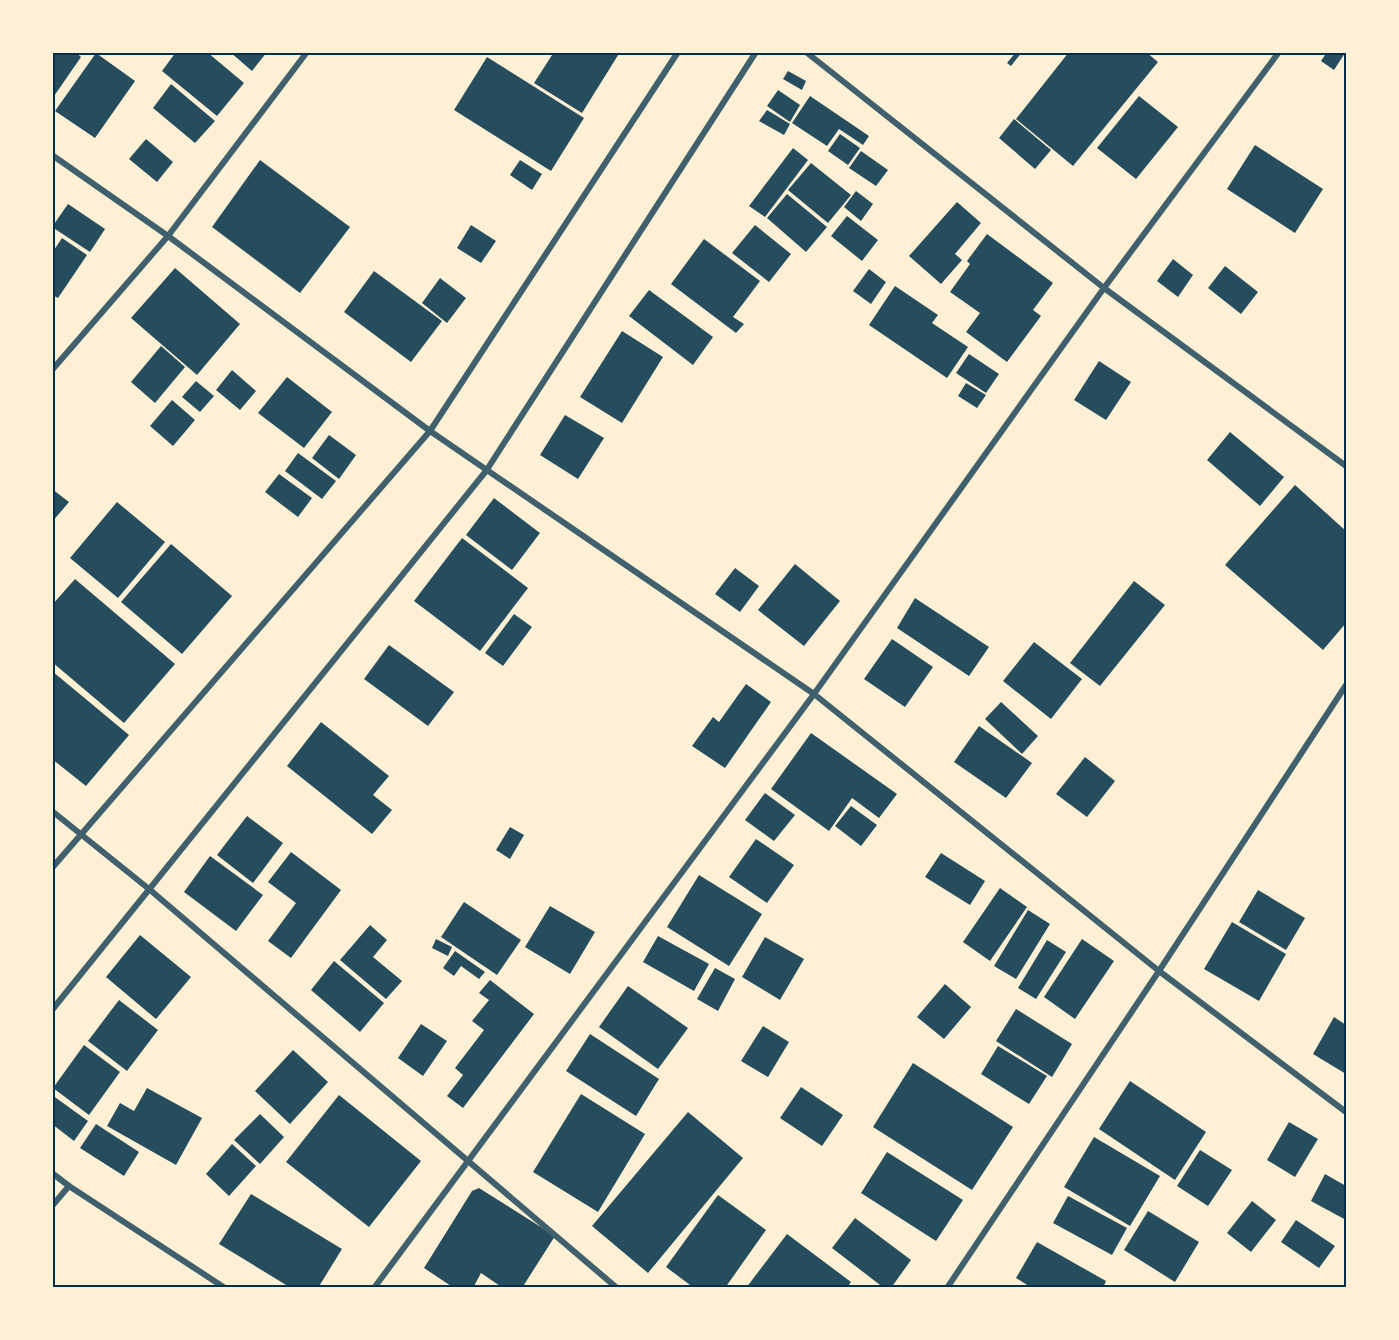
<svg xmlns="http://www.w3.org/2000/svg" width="1399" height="1340" viewBox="0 0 1399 1340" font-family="'Open Sans',sans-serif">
<rect width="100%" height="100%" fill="#fdf0d5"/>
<g fill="#264d5e">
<path d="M52 52H75L81 57 52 99Z"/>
<path d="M176 52H207L244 83 217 116 162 71Z"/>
<path d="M230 52H267L252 71Z"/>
<path d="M554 52H620L582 113 534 83Z"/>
<path d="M1016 52H1022L1011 66 1007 63Z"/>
<path d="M1069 52H1146L1158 62 1073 166 1016 119Z"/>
<path d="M1327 52 1345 53 1334 70 1321 61Z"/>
<path d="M96 53 135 81 95 138 55 111Z"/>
<path d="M487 57 584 118 551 171 454 110Z"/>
<path d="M788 71 806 81 802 90 783 79Z"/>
<path d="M171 84 215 121 195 143 153 108Z"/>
<path d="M778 90 800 105 790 122 767 106Z"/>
<path d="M810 96 869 136 863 145 839 129 827 146 792 123Z"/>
<path d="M1139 96 1178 127 1136 179 1097 148Z"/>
<path d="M767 110 790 124 784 135 759 121Z"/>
<path d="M1014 119 1051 150 1035 169 999 138Z"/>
<path d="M840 134 860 148 848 165 828 151Z"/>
<path d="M146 139 173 162 157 182 129 159Z"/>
<path d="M1255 145 1323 189 1295 233 1227 189Z"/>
<path d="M793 148 808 160 765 217 749 206Z"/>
<path d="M861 151 888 170 876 186 849 168Z"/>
<path d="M260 160 350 227 300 293 212 227Z"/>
<path d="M520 160 542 174 532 190 510 175Z"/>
<path d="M811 163 851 195 828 223 788 190Z"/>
<path d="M856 191 873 204 861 221 844 207Z"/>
<path d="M787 194 827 227 806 252 767 218Z"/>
<path d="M957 202 981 223 955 254 962 260 941 284 909 256Z"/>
<path d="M68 204 105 229 90 252 52 227Z"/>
<path d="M847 216 878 240 862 261 831 236Z"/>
<path d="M471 225 496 241 481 263 457 248Z"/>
<path d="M755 225 791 254 769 282 732 253Z"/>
<path d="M987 234 1053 283 1033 310 1041 316 1007 362 966 332 980 313 950 292 970 264 967 261Z"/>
<path d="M62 238 87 255 58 298 52 295V253Z"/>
<path d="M704 239 760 281 733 317 744 324 736 333 671 284Z"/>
<path d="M1173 259 1193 275 1178 297 1157 281Z"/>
<path d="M1225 266 1258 292 1241 314 1208 288Z"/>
<path d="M175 268 240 324 197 375 131 318Z"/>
<path d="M869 269 886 282 871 304 853 291Z"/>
<path d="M374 271 442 321 411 362 344 312Z"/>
<path d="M440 278 466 298 447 323 422 303Z"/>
<path d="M895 286 938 315 932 323 968 347 947 378 869 325Z"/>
<path d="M649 290 713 337 693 365 629 316Z"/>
<path d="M622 331 663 357 622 423 580 397Z"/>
<path d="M161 346 185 367 155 403 131 382Z"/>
<path d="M969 354 999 374 986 393 956 373Z"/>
<path d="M1099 361 1131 382 1106 420 1074 400Z"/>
<path d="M232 370 256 391 240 410 216 390Z"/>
<path d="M287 377 332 412 304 448 258 413Z"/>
<path d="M196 381 214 396 200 412 182 397Z"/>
<path d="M966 383 986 395 977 408 958 396Z"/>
<path d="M172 400 195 420 173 446 150 426Z"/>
<path d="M565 415 604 438 578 479 540 455Z"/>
<path d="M1230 432 1284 477 1260 506 1207 460Z"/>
<path d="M329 435 356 455 339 479 312 458Z"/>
<path d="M298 453 336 481 322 499 285 471Z"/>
<path d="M279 474 312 498 298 517 265 492Z"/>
<path d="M1295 485 1346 531V623L1323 650 1225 565Z"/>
<path d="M52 489 69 502 52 522Z"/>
<path d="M494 498 540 533 512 570 466 535Z"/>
<path d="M117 502 165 542 118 598 70 558Z"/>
<path d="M462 538 528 588 480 651 414 601Z"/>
<path d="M171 544 232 596 182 654 121 602Z"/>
<path d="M795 564 840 601 804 646 758 610Z"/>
<path d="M735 568 759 586 740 612 715 594Z"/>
<path d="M75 579 175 664 124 723 52 662V605Z"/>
<path d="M1134 581 1165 605 1100 686 1070 663Z"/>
<path d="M915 598 989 647 969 676 897 628Z"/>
<path d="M514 614 532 627 503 666 485 653Z"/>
<path d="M892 639 933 667 905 707 864 679Z"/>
<path d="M1034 642 1082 679 1051 719 1003 681Z"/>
<path d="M389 645 454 692 428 726 364 679Z"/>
<path d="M52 671 129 735 86 786 52 759Z"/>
<path d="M746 684 771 702 725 768 692 746 713 717 719 722Z"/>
<path d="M1001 702 1038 736 1022 754 985 719Z"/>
<path d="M321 722 389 776 373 795 392 810 372 834 287 766Z"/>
<path d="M979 726 1032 763 1006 798 954 762Z"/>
<path d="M811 733 897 794 879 818 852 798 829 831 771 789Z"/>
<path d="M1085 757 1115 781 1087 817 1056 794Z"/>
<path d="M765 793 795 815 774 841 745 820Z"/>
<path d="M851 806 877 825 861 846 835 826Z"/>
<path d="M247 816 283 843 253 883 217 855Z"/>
<path d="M510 827 524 835 510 859 496 850Z"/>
<path d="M756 839 794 865 767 903 729 877Z"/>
<path d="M291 852 341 890 291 958 268 941 296 903 268 882Z"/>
<path d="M941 853 985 881 970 905 925 877Z"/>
<path d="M210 856 263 895 236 931 184 892Z"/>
<path d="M699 875 762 914 729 966 667 927Z"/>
<path d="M1000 888 1027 907 990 961 963 942Z"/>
<path d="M1258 890 1305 918 1286 950 1239 922Z"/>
<path d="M464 902 521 940 497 975 441 937Z"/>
<path d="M550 906 595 932 570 974 525 947Z"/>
<path d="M1028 910 1050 924 1016 979 994 966Z"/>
<path d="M1232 922 1286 954 1259 1001 1204 969Z"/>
<path d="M370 925 387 940 373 957 402 981 386 999 340 960Z"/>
<path d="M140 935 191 977 156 1019 106 977Z"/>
<path d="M658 936 709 964 694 991 643 962Z"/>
<path d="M765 937 804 959 780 1000 742 977Z"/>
<path d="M436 939 452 947 448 956 432 948Z"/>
<path d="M1082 939 1114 961 1075 1019 1044 997Z"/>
<path d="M1047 940 1066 952 1036 999 1018 988Z"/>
<path d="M455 951 485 972 479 979 461 966 454 976 443 968Z"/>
<path d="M334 961 384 1003 360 1032 311 990Z"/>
<path d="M715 968 735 979 718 1011 697 999Z"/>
<path d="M490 980 534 1014 463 1108 447 1096 463 1075 455 1068 484 1030 472 1021 489 1000 479 993Z"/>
<path d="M945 984 971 1007 944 1039 917 1017Z"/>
<path d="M628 986 688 1028 658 1069 599 1027Z"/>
<path d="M119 1000 158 1030 127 1071 88 1041Z"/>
<path d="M1016 1009 1072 1044 1052 1077 996 1041Z"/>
<path d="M1334 1017 1346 1025V1074L1313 1054Z"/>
<path d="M421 1024 447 1041 423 1076 398 1058Z"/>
<path d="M763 1026 789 1042 768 1077 741 1061Z"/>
<path d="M590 1034 659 1079 636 1116 566 1071Z"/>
<path d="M84 1045 120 1072 89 1115 53 1088Z"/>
<path d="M998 1046 1047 1076 1029 1104 981 1074Z"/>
<path d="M293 1050 328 1082 290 1124 255 1091Z"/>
<path d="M913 1063 1013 1127 972 1190 873 1127Z"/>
<path d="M1130 1081 1206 1132 1175 1180 1099 1129Z"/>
<path d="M801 1087 843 1115 822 1146 780 1118Z"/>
<path d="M147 1088 202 1118 176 1165 107 1126 120 1103 134 1111Z"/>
<path d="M581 1094 645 1134 598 1212 533 1172Z"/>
<path d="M52 1095 88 1121 74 1141 52 1124Z"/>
<path d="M339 1095 421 1161 369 1227 286 1162Z"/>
<path d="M688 1112 743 1158 648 1273 592 1226Z"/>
<path d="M260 1114 284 1137 260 1164 234 1140Z"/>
<path d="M1289 1122 1318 1139 1295 1177 1267 1160Z"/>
<path d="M96 1124 139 1152 124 1176 80 1148Z"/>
<path d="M1094 1137 1160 1176 1130 1226 1064 1187Z"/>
<path d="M232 1144 256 1166 229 1196 206 1174Z"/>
<path d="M1200 1150 1232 1170 1208 1206 1177 1186Z"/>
<path d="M887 1152 963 1200 936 1241 861 1193Z"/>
<path d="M1325 1174 1346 1186V1220L1311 1201Z"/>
<path d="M479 1188 555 1236 522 1288H503L481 1273 473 1288H454L424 1268 472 1191Z"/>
<path d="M251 1194 342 1249 318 1288H291L219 1244Z"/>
<path d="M718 1195 766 1230 725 1288H694L666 1267Z"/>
<path d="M1068 1196 1127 1228 1112 1255 1053 1223Z"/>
<path d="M1252 1201 1276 1220 1251 1252 1227 1233Z"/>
<path d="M1148 1211 1199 1242 1175 1282 1124 1250Z"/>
<path d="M855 1218 911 1260 891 1288H884L832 1248Z"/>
<path d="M1296 1220 1335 1246 1319 1268 1281 1242Z"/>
<path d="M787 1234 851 1282 847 1288H746Z"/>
<path d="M1037 1242 1106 1281 1103 1288H1032L1016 1278Z"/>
</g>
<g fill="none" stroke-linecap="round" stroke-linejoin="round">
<g stroke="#3f606c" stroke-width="6">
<path d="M806 52 1104 288 1346 466"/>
<path d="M52 155 168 236 430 431 814 694 1159 971 1346 1112"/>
<path d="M52 370 168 236 307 52"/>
<path d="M52 811 149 889 617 1288"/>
<path d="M52 868 430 431 678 52"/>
<path d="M52 1010 486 471 756 52"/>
<path d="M52 1173 69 1186 225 1288"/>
<path d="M52 1206 69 1186"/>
<path d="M374 1288 814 694 1104 288 1279 52"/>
<path d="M947 1288 1159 971 1346 685"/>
</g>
</g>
<rect width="1399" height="1340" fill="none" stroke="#fdf0d5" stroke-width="108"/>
<rect x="54" y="54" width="1291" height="1232" fill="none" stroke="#003049" stroke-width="2"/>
</svg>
